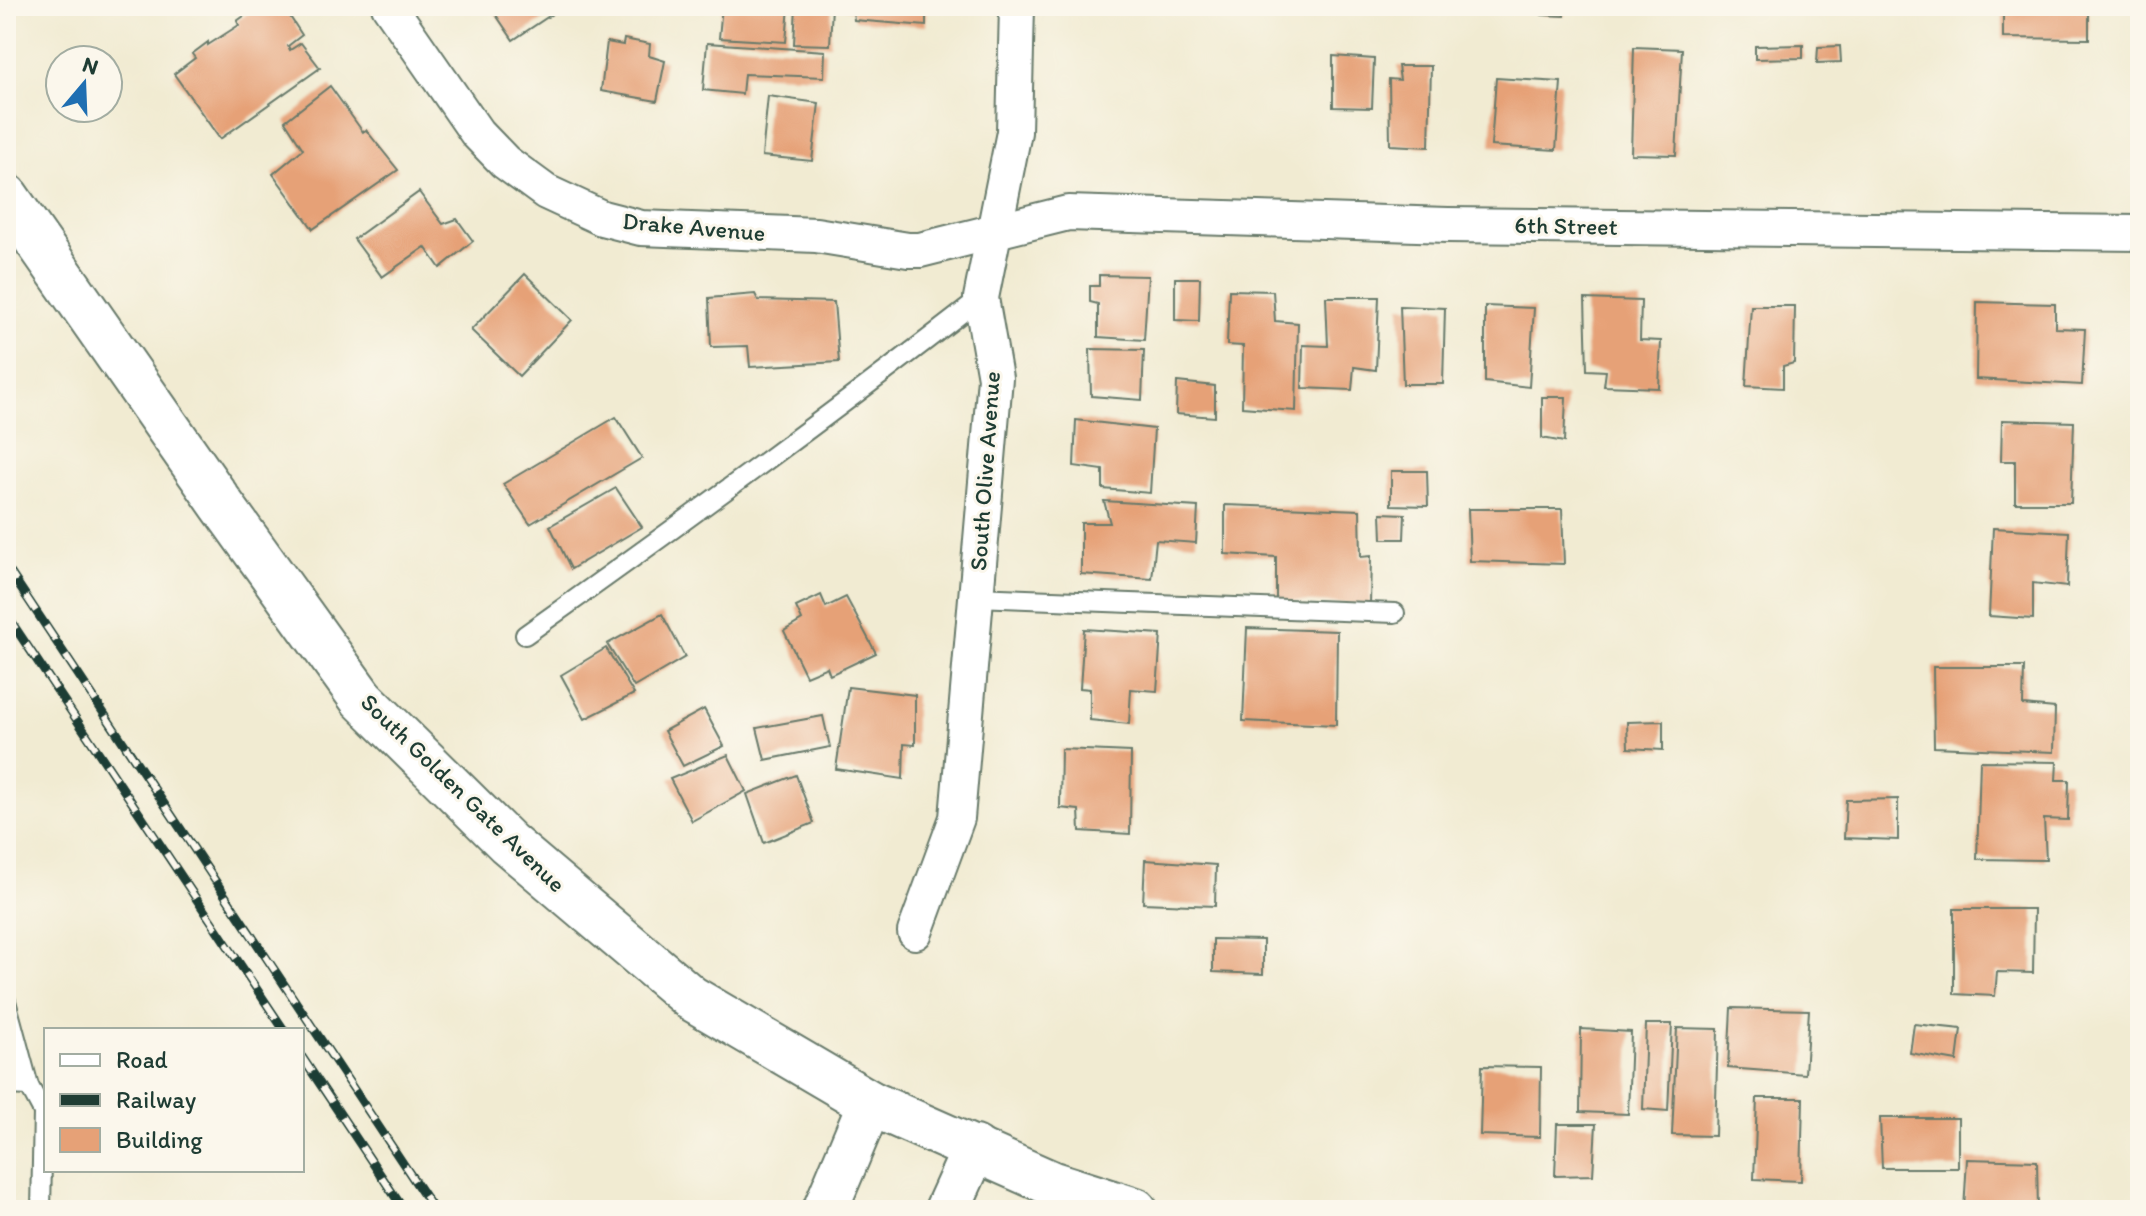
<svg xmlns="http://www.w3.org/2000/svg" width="2146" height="1216" viewBox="0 0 2146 1216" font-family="Itim,sans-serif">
<rect width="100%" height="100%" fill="#fbf7ec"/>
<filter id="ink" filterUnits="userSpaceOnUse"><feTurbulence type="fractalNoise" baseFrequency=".0125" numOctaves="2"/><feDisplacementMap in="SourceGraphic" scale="16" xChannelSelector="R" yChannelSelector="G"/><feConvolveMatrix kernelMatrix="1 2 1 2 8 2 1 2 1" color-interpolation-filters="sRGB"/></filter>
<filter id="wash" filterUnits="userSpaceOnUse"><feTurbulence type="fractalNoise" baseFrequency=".006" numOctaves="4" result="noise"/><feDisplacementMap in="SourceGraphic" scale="32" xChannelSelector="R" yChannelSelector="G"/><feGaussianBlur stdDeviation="1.8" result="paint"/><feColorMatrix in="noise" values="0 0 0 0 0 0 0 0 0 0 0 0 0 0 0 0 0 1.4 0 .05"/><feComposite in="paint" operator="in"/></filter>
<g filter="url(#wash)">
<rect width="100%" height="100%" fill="#f1ebd2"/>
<g id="blocks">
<g fill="#e6a177">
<path d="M258 6H283L302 35 288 46 290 50 301 43 320 68 220 139 174 74 195 58 192 54 208 42V45L239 25 237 21Z"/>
<path d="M490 6H564L513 40Z"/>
<path d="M722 6H789L786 42 719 38Z"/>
<path d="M796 6H832L830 45 794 44Z"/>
<path d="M834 6H929L926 9V26L854 20 853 11Z"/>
<path d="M1543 6H1565V16L1542 15Z"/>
<path d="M2003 6H2089V39L2003 38Z"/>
<path d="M624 39 650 44 649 56 665 61 657 101 601 91 607 42 623 45Z"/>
<path d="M707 43 825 51 824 77 744 74 742 94 703 90Z"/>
<path d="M1803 45V58L1755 59V46Z"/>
<path d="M1840 46 1841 62 1817 63 1818 47Z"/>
<path d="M1634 47 1682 49 1676 155 1631 154Z"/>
<path d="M1333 56 1374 59 1372 108 1333 107Z"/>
<path d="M1398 66H1431L1429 147 1390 145 1389 79 1400 80Z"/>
<path d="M1496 78 1561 82 1556 150 1491 146Z"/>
<path d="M330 86 363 132 366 130 398 170 313 229 273 174 303 149 285 121Z"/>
<path d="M768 96 819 103 812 161 762 156Z"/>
<path d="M419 192 443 224 457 219 473 241 440 268 425 247 382 277 354 239Z"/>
<path d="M525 274 572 320 519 376 471 330Z"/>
<path d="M1099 275 1148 276 1144 340 1098 337V304L1090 302V286H1099Z"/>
<path d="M1175 278H1200L1199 321 1175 320Z"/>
<path d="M1229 290 1273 291 1275 321 1298 323 1296 411 1242 407 1243 346 1227 345Z"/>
<path d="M755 294 758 300 834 302 839 362 750 367 748 346 711 347 709 298Z"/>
<path d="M1326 297H1379L1376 370 1354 367 1352 390 1302 388 1303 345 1328 346Z"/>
<path d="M1585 299 1641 301 1640 340 1661 341 1659 388 1604 386 1606 371 1587 370Z"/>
<path d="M1977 302 2055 304V328L2085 329 2082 385 1976 379Z"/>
<path d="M1400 306 1445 308 1443 384H1403Z"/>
<path d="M1485 306 1534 308 1529 387 1485 382Z"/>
<path d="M1751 306H1795L1794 363 1783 366V388L1746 386Z"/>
<path d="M1090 349 1144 350 1142 400 1091 396Z"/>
<path d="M1177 382 1215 386V417L1176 414Z"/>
<path d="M1542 397H1566L1564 442 1542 438Z"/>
<path d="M616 417 642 458 530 524 503 484Z"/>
<path d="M1076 420 1154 429 1150 493 1103 489V470L1074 466Z"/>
<path d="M2002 420 2074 422 2071 503H2015V461H2001Z"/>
<path d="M1391 471H1427L1428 506 1391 505Z"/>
<path d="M616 488 642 527 571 569 550 526Z"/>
<path d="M1104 501 1198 507 1196 543 1156 540 1152 579 1081 574V523H1110Z"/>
<path d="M1225 505 1360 510 1361 557 1371 556 1370 605 1276 600V557L1225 554Z"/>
<path d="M1468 509H1562L1564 564 1470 561Z"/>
<path d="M1381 513 1405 514 1404 539H1382Z"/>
<path d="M1993 528 2069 532 2067 587 2033 583V619L1989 616Z"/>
<path d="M821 595 826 607 846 597 876 653 830 675 827 667 806 676 784 631 802 620 796 607Z"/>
<path d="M662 614 685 657 634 687 607 644Z"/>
<path d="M1247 628 1337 631 1336 725 1243 721Z"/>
<path d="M1084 629 1161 634 1157 691 1131 689 1129 724 1090 720V689L1080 688Z"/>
<path d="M606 648 634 694 585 719 561 675Z"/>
<path d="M1933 667H2024L2023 705 2055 708 2054 752 1934 747Z"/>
<path d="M848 687 915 695V745L904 744 903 779 836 769Z"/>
<path d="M704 709 724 746 683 766 664 731Z"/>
<path d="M823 716 830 747 765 760 757 728Z"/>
<path d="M1663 721V750L1628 748 1627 722Z"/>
<path d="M1061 749 1131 752 1130 834 1080 831 1079 810 1060 808Z"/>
<path d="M728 755 746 791 692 821 670 779Z"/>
<path d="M1980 761 2057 762 2056 780H2069L2068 820 2044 819 2046 860 1977 859Z"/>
<path d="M796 775 814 823 764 843 747 794Z"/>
<path d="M1898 799V840L1844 838 1846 800Z"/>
<path d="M1145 860 1216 865 1215 906 1143 903Z"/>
<path d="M1954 909H2034L2033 973 1997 972 1995 996 1954 994Z"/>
<path d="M1213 939 1263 940V974L1213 972Z"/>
<path d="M1731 1008 1809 1010 1805 1074 1728 1068Z"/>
<path d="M1646 1024H1672L1668 1111 1643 1109Z"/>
<path d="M1914 1024 1961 1029 1957 1061 1910 1053Z"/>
<path d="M1677 1028 1718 1029 1715 1136 1672 1135Z"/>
<path d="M1581 1029 1631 1032 1628 1114 1580 1112Z"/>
<path d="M1482 1066 1541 1067 1540 1137 1480 1135Z"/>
<path d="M1757 1098H1803L1801 1181 1754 1179Z"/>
<path d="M1880 1118H1958V1168H1882Z"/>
<path d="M1557 1124H1596L1593 1175 1555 1176Z"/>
<path d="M1967 1159 2037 1161 2038 1210 2010 1207V1210H1964Z"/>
</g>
</g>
</g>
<g filter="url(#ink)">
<use href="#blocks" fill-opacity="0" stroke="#687a6b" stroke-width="2"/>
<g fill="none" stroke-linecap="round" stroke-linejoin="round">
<g stroke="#687a6b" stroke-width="22">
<g id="lane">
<path d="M976 597 1395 613"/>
<path d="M525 635C680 525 832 414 981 298"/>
<path d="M6 1001 29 1086 43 1112 41 1210"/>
<path d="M6 1085 29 1086"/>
</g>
</g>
<g stroke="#687a6b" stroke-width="38">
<g id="street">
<path d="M389 6 477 133 505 162 546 192 602 218 641 228 816 235 908 250H920L1068 213 1448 225 2140 233"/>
<path d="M915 932 957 818 995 378 981 298 1014 132 1017 6"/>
</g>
</g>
<g stroke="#687a6b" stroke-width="48">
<g id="secondary">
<path d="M825 1210 870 1103"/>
<path d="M947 1210 975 1148"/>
</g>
</g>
<g stroke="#687a6b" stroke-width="48">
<path id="primary" d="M6 196 222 505 361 698 508 843 691 998 790 1056 870 1103 1053 1184 1135 1210"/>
</g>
<use href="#lane" stroke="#fff" stroke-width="18"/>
<use href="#street" stroke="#fff" stroke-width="34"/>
<use href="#secondary" stroke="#fff" stroke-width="44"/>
<use href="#primary" stroke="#fff" stroke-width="44"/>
<g stroke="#1f3d34" stroke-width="9">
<g id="rail">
<path d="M6 566 434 1210"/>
<path d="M6 614 284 1030"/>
<path d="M302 1057 404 1210"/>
</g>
</g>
<use href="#rail" stroke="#fbf7ec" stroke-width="6" stroke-dasharray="18" stroke-linecap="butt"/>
</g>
</g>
<g text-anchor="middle" stroke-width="6" stroke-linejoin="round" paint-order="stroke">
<g font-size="24" fill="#1f3d34" stroke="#fbf7ec">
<text transform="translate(1566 226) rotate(1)" y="8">6th Street</text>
<text transform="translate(694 227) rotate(5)" y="8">Drake Avenue</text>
<text transform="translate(985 471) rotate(-86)" y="8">South Olive Avenue</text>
<text transform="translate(463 793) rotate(44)" y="8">South Golden Gate Avenue</text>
</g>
</g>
<rect width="2146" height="1216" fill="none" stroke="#fbf7ec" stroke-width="32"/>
<rect x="44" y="1028" width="260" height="144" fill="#fbf7ec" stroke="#a3ada2" stroke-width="2"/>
<rect x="60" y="1054" width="40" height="12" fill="#ffffff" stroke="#a3ada2" stroke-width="2"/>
<text x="116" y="1068" font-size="24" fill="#1f3d34">Road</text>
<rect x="60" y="1094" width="40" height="12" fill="#1f3d34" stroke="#a3ada2" stroke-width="2"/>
<text x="116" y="1108" font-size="24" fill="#1f3d34">Railway</text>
<rect x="60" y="1128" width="40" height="24" fill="#e6a177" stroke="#a3ada2" stroke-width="2"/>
<text x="116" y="1148" font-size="24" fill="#1f3d34">Building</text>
<g transform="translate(84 84) rotate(19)"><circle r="38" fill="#fbf7ec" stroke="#a3ada2" stroke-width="2"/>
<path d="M0-6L14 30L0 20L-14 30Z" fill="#1f6fb2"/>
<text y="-12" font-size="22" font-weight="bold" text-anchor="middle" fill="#1f3d34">N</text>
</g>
</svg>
